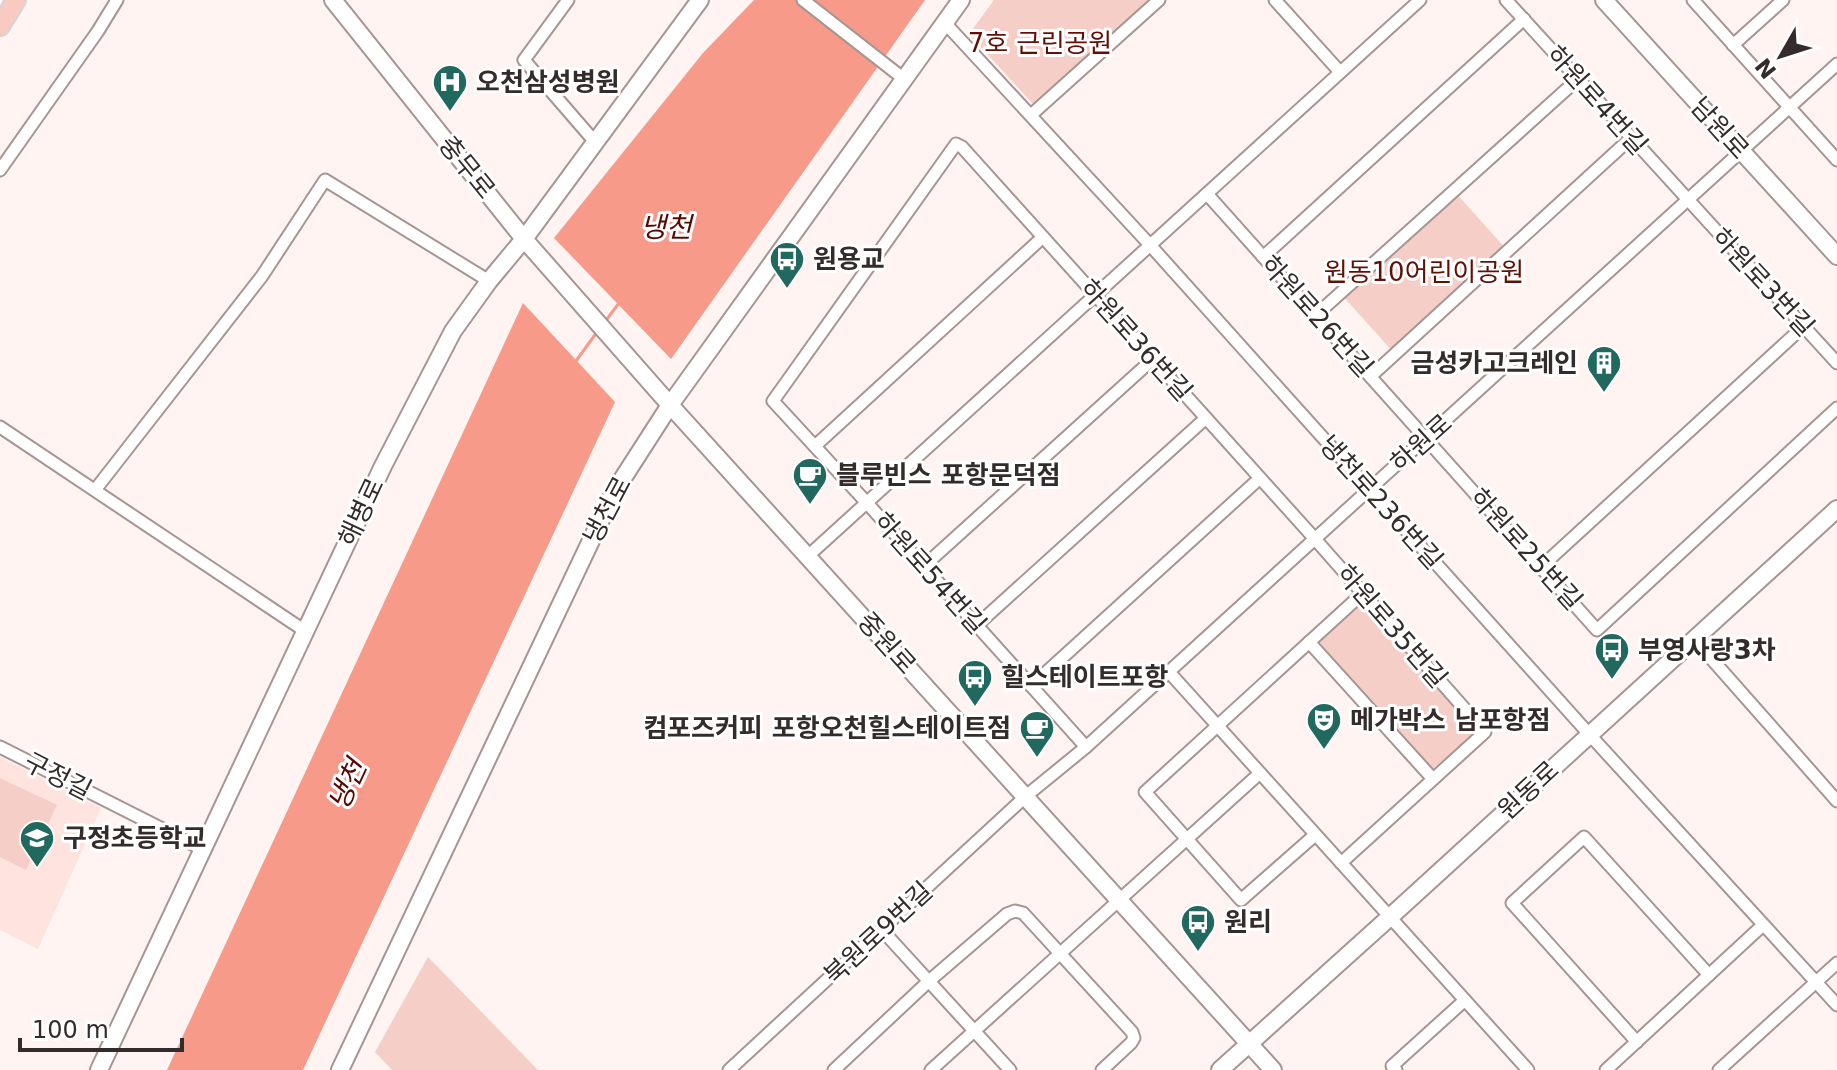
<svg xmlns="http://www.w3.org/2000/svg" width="1837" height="1070" viewBox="0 0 1837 1070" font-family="'DejaVu Sans','Noto Sans KR',sans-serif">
<rect width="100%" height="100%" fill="#fff4f1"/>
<path fill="#fee3de" d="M0 757 101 808 38 949 0 930Z"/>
<g fill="#f5cfc7">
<path d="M994 0H1151L1037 103H1032L969 34Z"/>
<path d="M1454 191 1508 251 1395 354 1340 293Z"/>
<path d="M1356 607H1366L1474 725V734L1430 771 1315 645Z"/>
<path d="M0 778 57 805 26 870 0 857Z"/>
<path d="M428 957 538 1070H392L375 1052Z"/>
</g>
<g fill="#f79a89">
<path d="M754 0H925L671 359 554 238 703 53Z"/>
<path d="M523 303 615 402 303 1070H167Z"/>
</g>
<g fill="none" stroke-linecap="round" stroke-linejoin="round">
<g stroke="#f79a89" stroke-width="3">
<path d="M604 323 619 303"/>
<path d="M576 361 597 332"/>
</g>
<g stroke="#a69592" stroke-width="15">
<g id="street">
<path d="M568 0 524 60 595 142"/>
<path d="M803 0 904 79"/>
<path d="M1275 0 1340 72"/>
<path d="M1506 0 1837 363"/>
<path d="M1693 0 1837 160"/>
<path d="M945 23 1150 245 1589 734 1837 1005"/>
<path d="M1733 45 1783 0"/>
<path d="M1031 115 1159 0"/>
<path d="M0 170 98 31 117 0"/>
<path d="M1207 194 1597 630 1837 408"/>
<path d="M1263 257 1524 19"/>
<path d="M1316 315 1578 79"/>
<path d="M1371 376 1631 138"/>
<path d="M0 427 305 631"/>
<path d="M815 446 1043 237"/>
<path d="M95 490 262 276 325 180 489 281"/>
<path d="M808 556 1420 0"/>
<path d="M924 566 1153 359"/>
<path d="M1541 567 1804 326"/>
<path d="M977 625 1206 418"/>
<path d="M1694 639 1837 801"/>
<path d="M1309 642 1433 779"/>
<path d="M1169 672 1528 1070"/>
<path d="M1031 686 1260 478"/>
<path d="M0 747 202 849"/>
<path d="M1086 747 867 503 773 401 956 144 962 147 1315 539 1485 732 1341 863"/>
<path d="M1315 835 1241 900 1145 792 1363 593"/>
<path d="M882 930 1010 1070"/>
<path d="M1637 1042 1512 903 1584 837 1709 975"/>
<path d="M729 1070 1026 796 1086 747 1837 64"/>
<path d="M834 1070 929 981 1007 914 1015 911 1023 913 1132 1032 1134 1038 1131 1043 1102 1070"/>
<path d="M931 1070 1260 773"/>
<path d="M1396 1070 1392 1066 1465 1000"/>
<path d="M1606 1070 1763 925"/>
<path d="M1719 1070 1837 963"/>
</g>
</g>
<g stroke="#a69592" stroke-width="20">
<g id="secondary">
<path d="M333 0 524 239 670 405 1273 1070"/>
<path d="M1604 0 1837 256"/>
<path d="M99 1070 383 466 453 331 489 281 524 239 700 0"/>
<path d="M340 1070 614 492 670 405 961 0"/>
<path d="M1220 1070 1390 917 1837 509"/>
</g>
</g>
<g stroke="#d6d5d5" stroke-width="22">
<path id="primary" d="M0 26 16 0"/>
</g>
<use href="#street" stroke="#fff" stroke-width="11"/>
<use href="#secondary" stroke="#fff" stroke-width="16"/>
<use href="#primary" stroke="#f9cac1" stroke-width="18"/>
</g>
<defs>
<g id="hospital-pin" transform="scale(1.8)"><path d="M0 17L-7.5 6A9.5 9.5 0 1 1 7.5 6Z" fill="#21695e" stroke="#fff"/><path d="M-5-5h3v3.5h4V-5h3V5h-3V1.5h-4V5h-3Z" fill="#fff"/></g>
<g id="bus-pin" transform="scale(1.8)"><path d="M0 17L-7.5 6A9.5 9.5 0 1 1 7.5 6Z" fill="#21695e" stroke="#fff"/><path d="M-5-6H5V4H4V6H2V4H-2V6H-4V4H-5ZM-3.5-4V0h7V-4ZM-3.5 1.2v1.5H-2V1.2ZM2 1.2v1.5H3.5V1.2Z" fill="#fff"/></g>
<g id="building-pin" transform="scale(1.8)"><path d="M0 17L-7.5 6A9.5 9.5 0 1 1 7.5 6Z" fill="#21695e" stroke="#fff"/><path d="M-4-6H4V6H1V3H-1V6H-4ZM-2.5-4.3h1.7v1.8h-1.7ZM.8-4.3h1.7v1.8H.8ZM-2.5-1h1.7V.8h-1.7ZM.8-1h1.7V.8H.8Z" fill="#fff"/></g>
<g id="cafe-pin" transform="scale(1.8)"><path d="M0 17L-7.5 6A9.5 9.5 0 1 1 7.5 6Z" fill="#21695e" stroke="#fff"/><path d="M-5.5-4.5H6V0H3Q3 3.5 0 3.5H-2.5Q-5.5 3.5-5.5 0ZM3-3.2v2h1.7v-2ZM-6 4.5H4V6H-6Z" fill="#fff"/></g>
<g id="theatre-pin" transform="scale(1.8)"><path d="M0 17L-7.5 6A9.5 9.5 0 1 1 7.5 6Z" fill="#21695e" stroke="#fff"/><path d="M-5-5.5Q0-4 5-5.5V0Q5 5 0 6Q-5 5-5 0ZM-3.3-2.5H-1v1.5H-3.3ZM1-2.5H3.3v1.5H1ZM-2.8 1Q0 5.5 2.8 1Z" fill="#fff"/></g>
<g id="school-pin" transform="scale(1.8)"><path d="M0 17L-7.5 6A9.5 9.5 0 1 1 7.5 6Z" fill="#21695e" stroke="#fff"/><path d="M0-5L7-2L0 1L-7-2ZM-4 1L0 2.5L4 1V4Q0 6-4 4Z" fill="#fff"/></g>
</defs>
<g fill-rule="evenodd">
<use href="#hospital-pin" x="450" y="82"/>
<use href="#bus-pin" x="787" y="259"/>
<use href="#building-pin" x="1604" y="363"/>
<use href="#cafe-pin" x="810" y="475"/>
<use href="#bus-pin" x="1612" y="650"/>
<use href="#bus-pin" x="975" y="677"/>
<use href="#theatre-pin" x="1324" y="720"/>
<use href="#cafe-pin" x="1037" y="728"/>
<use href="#school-pin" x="37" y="838"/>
<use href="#bus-pin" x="1198" y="922"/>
</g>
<g text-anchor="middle" stroke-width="6" stroke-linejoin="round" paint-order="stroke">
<g font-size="26" fill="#611005" stroke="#fff">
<text x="1040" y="52">7호 근린공원</text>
<text x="1424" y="281">원동10어린이공원</text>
</g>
<g font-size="26" font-weight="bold" fill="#332c2b" stroke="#fff" text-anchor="start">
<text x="476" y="91">오천삼성병원</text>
<text x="813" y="268">원용교</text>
<text x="1578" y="372" text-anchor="end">금성카고크레인</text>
<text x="836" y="484">블루빈스 포항문덕점</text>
<text x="1638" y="659">부영사랑3차</text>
<text x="1001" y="686">힐스테이트포항</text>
<text x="1350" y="729">메가박스 남포항점</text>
<text x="1011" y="737" text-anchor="end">컴포즈커피 포항오천힐스테이트점</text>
<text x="63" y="847">구정초등학교</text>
<text x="1224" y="931">원리</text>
</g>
<g font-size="26" fill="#332c2b" stroke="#fff">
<text transform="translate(1597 100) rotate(48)" y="9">하원로4번길</text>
<text transform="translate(1720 128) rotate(48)" y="9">남원로</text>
<text transform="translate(467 167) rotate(51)" y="9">충무로</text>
<text transform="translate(1763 282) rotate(47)" y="9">하원로3번길</text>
<text transform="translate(1317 316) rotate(48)" y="9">하원로26번길</text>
<text transform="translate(1136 340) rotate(48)" y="9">하원로36번길</text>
<text transform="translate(1421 443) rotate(-42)" y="9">하원로</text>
<text transform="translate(1381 502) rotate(48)" y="9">냉천로236번길</text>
<text transform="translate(607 510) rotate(-62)" y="9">냉천로</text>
<text transform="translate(361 512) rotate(-65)" y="9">해병로</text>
<text transform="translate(1526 549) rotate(48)" y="9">하원로25번길</text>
<text transform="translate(930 573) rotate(48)" y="9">하원로54번길</text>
<text transform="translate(1392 626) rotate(49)" y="9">하원로35번길</text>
<text transform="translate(887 643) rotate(48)" y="9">중원로</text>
<text transform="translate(58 776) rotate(27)" y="9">구정길</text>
<text transform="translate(1528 790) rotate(-43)" y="9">원동로</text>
<text transform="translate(878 933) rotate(-43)" y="9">북원로9번길</text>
</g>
<g font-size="28" font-style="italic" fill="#5a0700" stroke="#fff">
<text x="666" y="237">냉천</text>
<text transform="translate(347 785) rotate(-65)" y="10">냉천</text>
</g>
</g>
<g transform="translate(1781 56) rotate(231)" stroke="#ffffff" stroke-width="6" paint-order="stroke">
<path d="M0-6L14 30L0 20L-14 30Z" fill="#332c2b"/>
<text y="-12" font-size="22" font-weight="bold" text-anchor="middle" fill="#332c2b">N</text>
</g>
<path d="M20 1038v12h162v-12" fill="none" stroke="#332c2b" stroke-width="4"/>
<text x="32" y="1038" font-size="24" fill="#332c2b" stroke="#ffffff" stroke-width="6" paint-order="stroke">100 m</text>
</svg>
